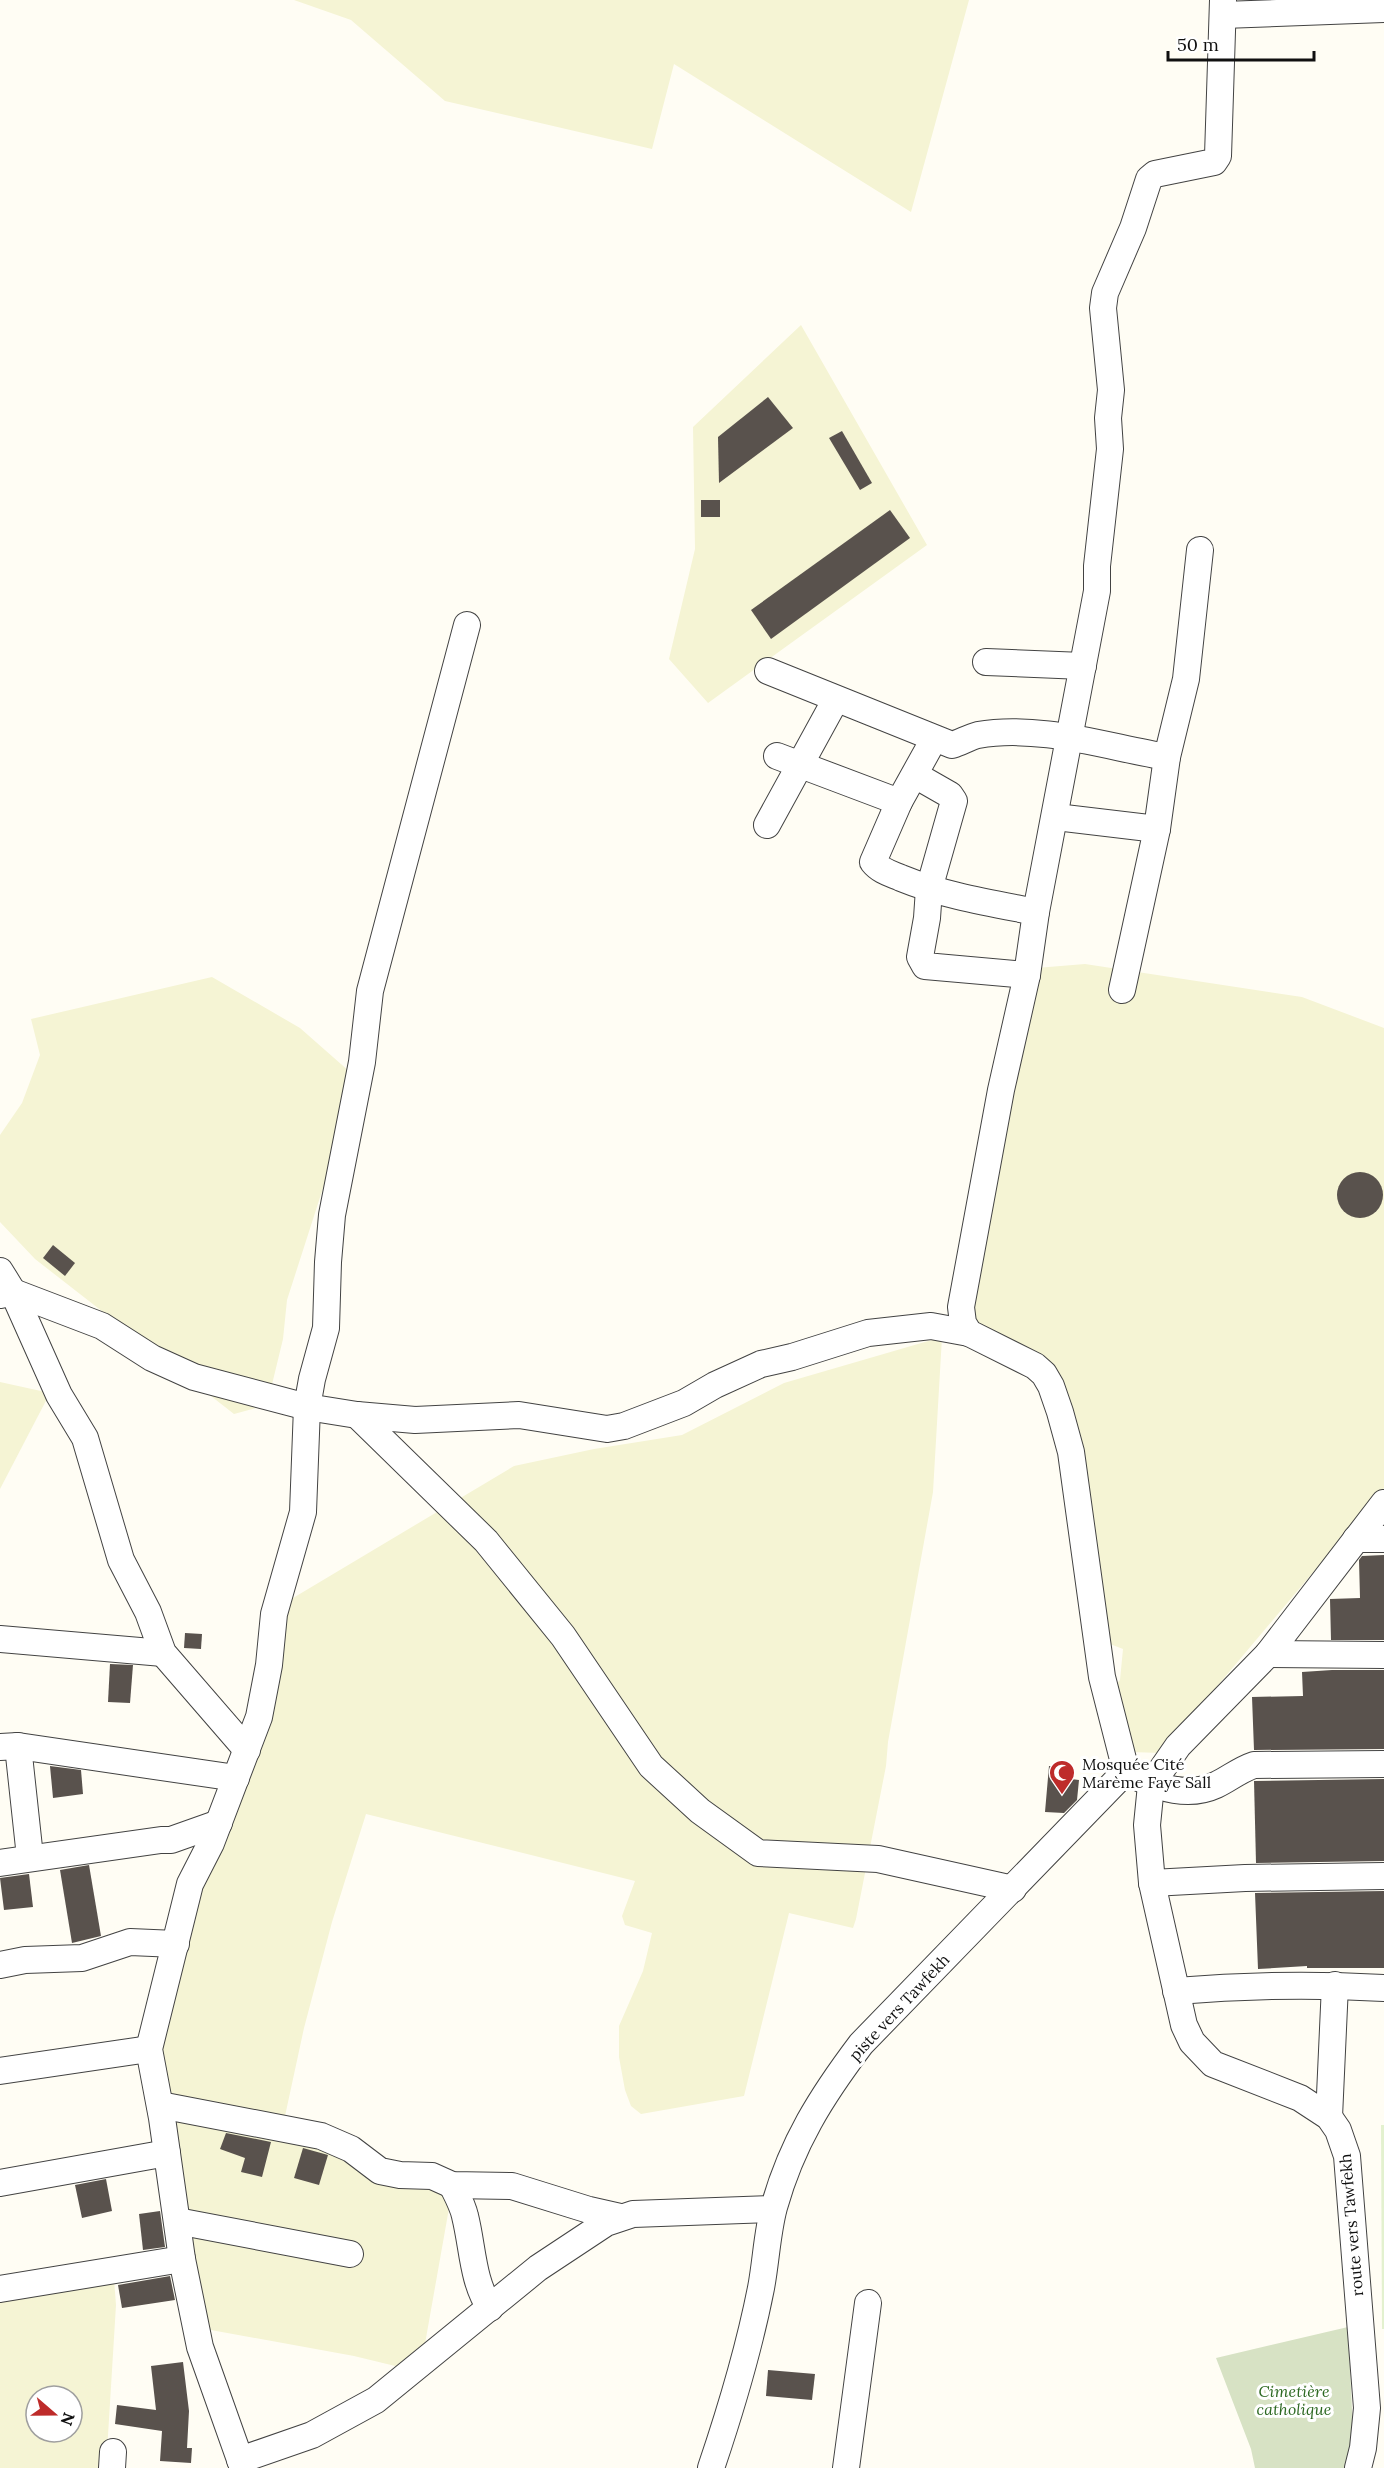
<svg xmlns="http://www.w3.org/2000/svg" width="1384" height="2468" viewBox="0 0 1384 2468" font-family="Lora,serif">
<style>
.farmland{fill:#f5f4d4;fill-rule:evenodd}
.cemetery{fill:#d7e2c4}
.pitch{fill:#e3f1cf}
.building{fill:#59524d}
.lines{fill:none;stroke-linecap:round;stroke-linejoin:round}
.minor-casing{stroke:#434343;stroke-width:28}
.minor{stroke:#fff;stroke-width:26}
.labels{text-anchor:middle;dominant-baseline:central;stroke-width:6;stroke-linejoin:round;paint-order:stroke}
.poi-label{font-size:16px;fill:#101010;stroke:#fff;text-anchor:start}
.street-label{font-size:16px;fill:#101010;stroke:#fff}
.park-label{font-size:16px;font-style:italic;fill:#2c6821;stroke:#fff}
</style>
<rect width="100%" height="100%" fill="#fffdf4"/>
<g class="farmland">
<path d="M294,0H969L911,212L674,64L652,149L445,101L351,20Z"/>
<path d="M801,325L927,545L708,703L669,659L695,549L693,427Z"/>
<path d="M1085,964L1302,997L1384,1028V1488L1161,1753L1131,1752L1110,1691L1120,1680L1123,1649L1110,1644L1046,1372L981,1332L971,1312L1024,969Z"/>
<path d="M212,977L300,1028L350,1072L341,1132L287,1300L283,1339L267,1405L234,1414L35,1259L0,1222V1135L22,1103L40,1055L31,1019Z"/>
<path d="M942,1337L933,1492L888,1742L886,1766L856,1919L853,1928L789,1913L744,2096L641,2114L631,2106L625,2090L619,2057V2026L643,1971L652,1933L625,1925L622,1916L635,1881L366,1814L332,1922L304,2028L282,2130L359,2149L454,2180L420,2372L354,2356L200,2328L157,2047L189,1921L283,1604L514,1466L594,1449L682,1435L784,1383Z"/>
<path d="M0,1382L50,1393L0,1489Z"/>
<path d="M114,2279L116,2305L106,2468H0V2297ZM36,2396H72V2432H36Z"/>
</g>
<path class="cemetery" d="M1348,2327L1353,2430L1347,2468H1255L1251,2449L1216,2358Z"/>
<path class="pitch" d="M1381,2125H1384V2329H1382Z"/>
<g class="building">
<path d="M768,397L793,428L719,483L718,437Z"/>
<path d="M842,431L872,483L860,490L829,438Z"/>
<rect x="701" y="500" width="19" height="17"/>
<path d="M890,510L910,538L771,639L751,610Z"/>
<circle cx="1360" cy="1195" r="23"/>
<path d="M53,1245L75,1263L65,1276L43,1258Z"/>
<path d="M1384,1555V1640H1331L1330,1599L1360,1598L1359,1560L1362,1556Z"/>
<path d="M185,1633L202,1634L201,1649L184,1648Z"/>
<path d="M110,1664L133,1665L130,1703L108,1702Z"/>
<path d="M1332,1670H1384V1749L1254,1750L1252,1697L1303,1696L1302,1672Z"/>
<path d="M50,1766L81,1770L83,1794L53,1798Z"/>
<path d="M1049,1766L1072,1767L1071,1779L1079,1780L1077,1800L1064,1813L1045,1812Z"/>
<path d="M1384,1779V1861L1256,1863L1254,1781Z"/>
<path d="M89,1865L101,1936L72,1943L60,1870Z"/>
<path d="M29,1874L33,1907L4,1910L0,1878Z"/>
<path d="M1384,1891V1968H1307V1966L1258,1969L1255,1893Z"/>
<path d="M226,2133L271,2142L262,2177L241,2172L245,2158L220,2149Z"/>
<path d="M303,2148L328,2155L319,2185L294,2178Z"/>
<path d="M106,2179L112,2211L82,2218L75,2185Z"/>
<path d="M160,2211L165,2247L143,2250L139,2214Z"/>
<path d="M170,2276L175,2300L122,2308L118,2285Z"/>
<path d="M183,2362L189,2411L187,2448H192L191,2463L160,2461L162,2431L115,2424L117,2405L156,2410L151,2366Z"/>
<path d="M768,2370L815,2374L812,2400L766,2396Z"/>
</g>
<g class="lines">
<defs>
<g id="minor">
<path d="M1223,0L1218,156L1214,162L1155,174L1149,179L1133,228L1105,293L1103,308L1111,390L1108,418L1110,449L1097,566V591L1036,912L1027,975L1001,1090L961,1307L963,1323L969,1333L1035,1366L1044,1374L1051,1386L1060,1412L1071,1452L1102,1677L1126,1771C1152,1786 1186,1799 1216,1785C1229,1779 1239,1770 1254,1765L1384,1764"/>
<path d="M1223,15L1384,9"/>
<path d="M986,662L1083,666"/>
<path d="M768,671L952,745C961,742 970,737 978,735C1039,724 1107,747 1167,757"/>
<path d="M934,739L899,802L873,862C880,871 892,874 901,878C945,896 990,903 1036,912"/>
<path d="M777,756L899,802"/>
<path d="M915,775L950,795L954,801L929,889L927,918L920,957L925,966L1027,975"/>
<path d="M1056,817L1157,829"/>
<path d="M767,825L836,699"/>
<path d="M1122,990L1157,829L1167,757L1186,679L1200,550"/>
<path d="M0,1271L13,1292L59,1395L85,1438L121,1560L148,1612L163,1653L247,1750"/>
<path d="M0,1295L13,1292L102,1326L152,1358L194,1377L307,1407L357,1415L415,1420L519,1415L607,1429L624,1426L684,1403L715,1385L761,1364L792,1357L868,1333L931,1326L969,1333"/>
<path d="M357,1415L486,1541L563,1636L651,1766L700,1811L758,1853L878,1859L1013,1889"/>
<path d="M1356,1539H1384"/>
<path d="M0,1639L163,1653"/>
<path d="M1268,1654L1384,1655"/>
<path d="M18,1746L30,1857"/>
<path d="M0,1747L18,1746L236,1778"/>
<path d="M0,1863L161,1840H171L219,1823"/>
<path d="M1152,1883L1245,1878L1384,1876"/>
<path d="M0,1965L25,1960L82,1958L130,1942L176,1944"/>
<path d="M1176,1991C1246,1985 1314,1984 1384,1988"/>
<path d="M0,2071L149,2049"/>
<path d="M160,2105L321,2136L351,2149L380,2171L400,2175L432,2176L452,2185L512,2186L589,2210L620,2217"/>
<path d="M1329,2117L1335,1985"/>
<path d="M0,2183L167,2153"/>
<path d="M452,2185C457,2195 463,2206 465,2216C473,2248 472,2280 490,2308"/>
<path d="M177,2221L350,2254"/>
<path d="M0,2289L182,2259"/>
<path d="M240,2460L312,2435L376,2400L538,2268L606,2223L633,2214L773,2209"/>
<path d="M112,2468L113,2452"/>
<path d="M243,2468L200,2347L182,2259L162,2118L149,2049L190,1884L211,1843L259,1717L269,1665L274,1614L303,1512L307,1407L312,1379L326,1328L328,1262L332,1215L362,1062L370,991L467,625"/>
<path d="M711,2468C731,2409 749,2349 761,2288C766,2262 767,2233 774,2207C792,2143 821,2097 861,2044L1126,1771"/>
<path d="M846,2468L868,2303"/>
<path d="M1358,2468L1363,2448L1367,2408L1347,2156L1338,2130L1329,2117L1300,2098L1213,2064L1192,2042L1184,2025L1152,1883L1147,1825L1151,1785L1178,1746L1268,1654L1384,1503"/>
</g>
</defs>
<use href="#minor" class="minor-casing"/>
<use href="#minor" class="minor"/>
</g>
<defs>
<symbol id="mosque-pin" viewBox="-11 -11 22 30"><path d="M0 17L-7.5 6A9.5 9.5 0 1 1 7.5 6Z" fill="#be2b2a" stroke="#fff"/><path d="M3.5-4.9A6 6 0 1 0 3.5 4.9A5 5 0 1 1 3.5-4.9Z" fill="#fff"/></symbol>
</defs>
<g fill-rule="evenodd">
<use href="#mosque-pin" x="1047" y="1758" width="30" height="40"/>
</g>
<g class="labels">
<g class="poi-label">
<text x="1082" y="1764">Mosquée Cité<tspan x="1082" dy="18">Marème Faye Sall</tspan></text>
</g>
<g class="street-label">
<text transform="translate(899 2007) rotate(-47)">piste vers Tawfekh</text>
<text transform="translate(1351 2225) rotate(-95)">route vers Tawfekh</text>
</g>
<g class="park-label">
<text x="1294" y="2391">Cimetière<tspan x="1294" dy="18">catholique</tspan></text>
</g>
</g>
<g transform="translate(54 2414) rotate(110)"><circle r="28" fill="#ffffff" stroke="#9f9f9f" stroke-width="1.5"/>
<path d="M0-4.5L10 22L0 15L-10 22Z" fill="#be2b2a"/>
<text y="-9" font-size="16" font-weight="bold" text-anchor="middle" fill="#101010">N</text>
</g>
<path d="M1168 51v9h146v-9" fill="none" stroke="#101010" stroke-width="3"/>
<text x="1177" y="51" font-size="18" fill="#101010" stroke="#ffffff" stroke-width="4.5" paint-order="stroke">50 m</text>
</svg>
